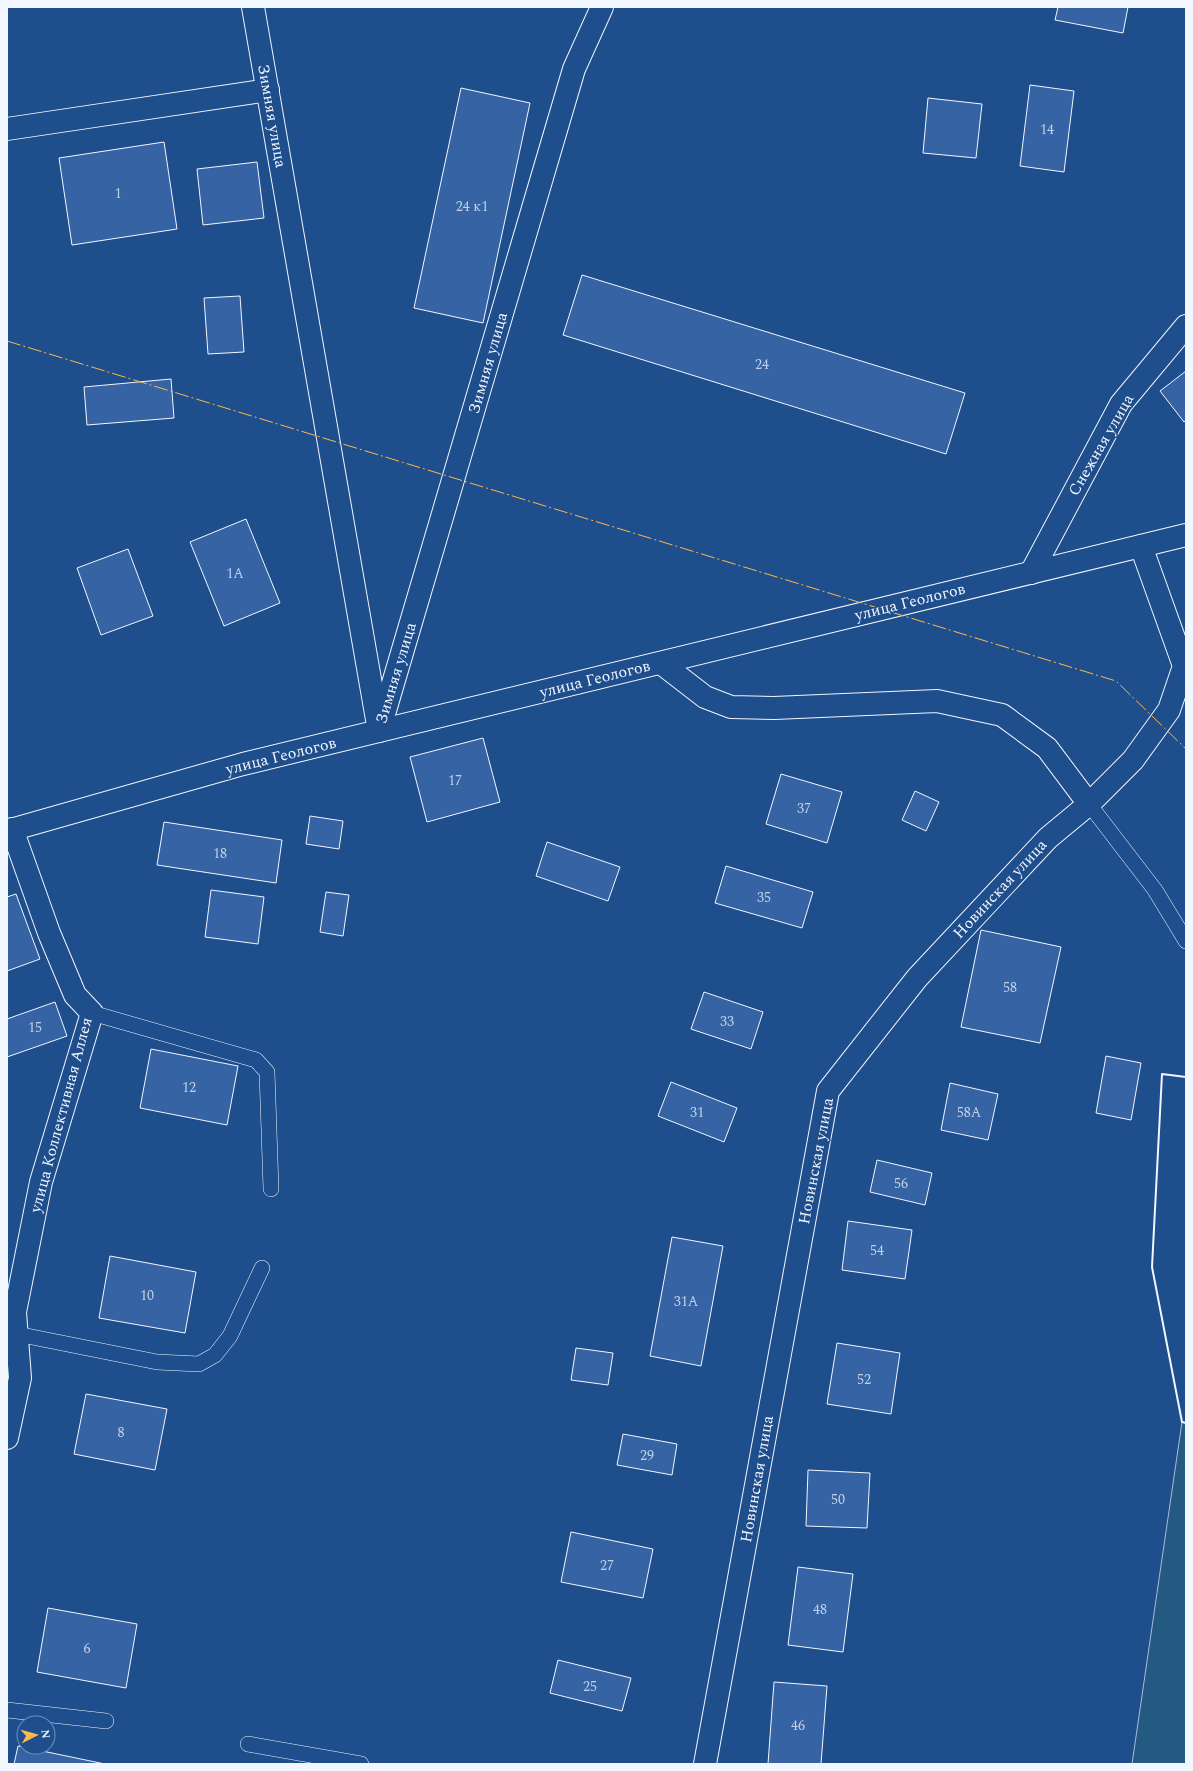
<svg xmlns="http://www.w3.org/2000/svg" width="1193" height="1771" viewBox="0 0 1193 1771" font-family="Spectral,serif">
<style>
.green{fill:#245a82;stroke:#a8bbd7}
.building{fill:#3563a3;stroke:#f2f6ff}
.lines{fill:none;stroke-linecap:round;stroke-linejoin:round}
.lane-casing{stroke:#f2f6ff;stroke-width:16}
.street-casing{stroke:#f2f6ff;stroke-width:24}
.lane{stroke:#1f4e8c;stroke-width:15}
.street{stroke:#1f4e8c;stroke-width:22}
.wall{stroke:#f2f6ff;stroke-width:2}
.power{stroke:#ffb74d;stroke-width:1;stroke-dasharray:14 3 2 3;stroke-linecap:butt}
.labels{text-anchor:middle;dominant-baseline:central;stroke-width:3;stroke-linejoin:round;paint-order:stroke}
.number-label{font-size:14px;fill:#c3d1e8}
.street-label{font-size:16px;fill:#f2f6ff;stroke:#1f4e8c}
</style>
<rect width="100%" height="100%" fill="#1f4e8c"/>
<path class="green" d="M1182,1422L1186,1423V1764H1132Z"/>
<g class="building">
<path d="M1058,7H1128L1123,33L1055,20Z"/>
<path d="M1030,85L1074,91L1064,172L1020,166Z"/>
<path d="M461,88L530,103L483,323L414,308Z"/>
<path d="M928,98L982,104L976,158L923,153Z"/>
<path d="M164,142L177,229L72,245L59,158Z"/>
<path d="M257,162L264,218L203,225L197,169Z"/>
<path d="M582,275L965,393L946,454L563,335Z"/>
<path d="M240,296L244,352L208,354L204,298Z"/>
<path d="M1186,371V420L1184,422L1160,391Z"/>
<path d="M171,379L174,418L87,425L84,387Z"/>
<path d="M246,519L280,603L224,626L190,542Z"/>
<path d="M128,549L153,616L101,635L77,568Z"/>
<path d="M483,738L500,802L427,822L410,757Z"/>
<path d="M781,774L842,792L827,843L766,824Z"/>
<path d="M915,791L939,802L926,831L902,820Z"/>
<path d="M310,816L343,821L339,849L306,844Z"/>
<path d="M164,822L282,840L276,883L157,865Z"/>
<path d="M547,842L620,867L608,901L536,876Z"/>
<path d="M726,866L813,892L802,928L715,903Z"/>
<path d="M211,890L264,897L258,944L205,937Z"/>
<path d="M326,892L349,895L343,936L320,932Z"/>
<path d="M16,894L40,959L7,971V897Z"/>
<path d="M981,930L1061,947L1040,1043L961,1027Z"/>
<path d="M704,992L763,1012L751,1049L691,1029Z"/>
<path d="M55,1002L67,1036L7,1057V1019Z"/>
<path d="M151,1049L238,1066L227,1125L140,1108Z"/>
<path d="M1106,1056L1141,1063L1131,1120L1096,1113Z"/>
<path d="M671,1082L737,1108L724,1142L658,1116Z"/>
<path d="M950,1083L998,1094L988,1140L941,1130Z"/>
<path d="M877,1160L932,1173L925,1205L870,1192Z"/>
<path d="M848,1221L912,1230L905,1279L842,1270Z"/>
<path d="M672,1237L723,1246L701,1366L650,1356Z"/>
<path d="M110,1256L196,1272L185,1333L99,1318Z"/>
<path d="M837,1343L900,1353L891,1414L827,1404Z"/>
<path d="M576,1348L613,1353L608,1385L571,1380Z"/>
<path d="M86,1394L167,1409L155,1470L74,1454Z"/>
<path d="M623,1434L677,1444L672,1475L617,1465Z"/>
<path d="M808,1470L870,1473L867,1528L806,1526Z"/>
<path d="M571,1532L653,1549L643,1598L561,1582Z"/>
<path d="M798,1567L853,1574L843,1652L788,1645Z"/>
<path d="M48,1608L137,1624L126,1688L37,1672Z"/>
<path d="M558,1660L631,1678L622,1711L550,1693Z"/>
<path d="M774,1682L827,1686L821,1764H768Z"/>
<path d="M18,1746L105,1764H14Z"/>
</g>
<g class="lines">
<defs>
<g id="lane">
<path d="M1089,804L1155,890L1186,941"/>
<path d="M92,1013L256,1060L267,1072L271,1189"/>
<path d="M17,1334L157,1362L199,1364L215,1355L230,1336L262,1268"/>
<path d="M7,1710L106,1721"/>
<path d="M248,1744L361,1764"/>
</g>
<g id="street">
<path d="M253,7L379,731L574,69L602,7"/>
<path d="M7,129L268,90"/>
<path d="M1031,573L1121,404L1186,326"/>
<path d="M661,663L705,697L731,707L774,708L937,701L1002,715L1047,748L1089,804"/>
<path d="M7,831L243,764L1186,535"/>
<path d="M7,1438L20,1378L15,1312L41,1182L92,1013L75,995L49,933L12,829"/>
<path d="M705,1764L828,1091L917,978L1048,838L1089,804L1133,760L1169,710L1184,666L1141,546"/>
</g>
</defs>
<use href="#lane" class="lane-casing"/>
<use href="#street" class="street-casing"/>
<use href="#lane" class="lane"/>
<use href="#street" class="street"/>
<path class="wall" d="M1186,1077L1162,1074L1152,1267L1182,1422L1186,1423"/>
<path class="power" d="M7,341L1116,681L1186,749"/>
</g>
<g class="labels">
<g class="number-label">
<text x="1047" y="129">14</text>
<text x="118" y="193">1</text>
<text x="472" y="206">24 к1</text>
<text x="762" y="364">24</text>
<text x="235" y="573">1А</text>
<text x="455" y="780">17</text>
<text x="804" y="808">37</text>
<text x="220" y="853">18</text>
<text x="764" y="897">35</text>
<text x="1010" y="987">58</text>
<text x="727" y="1021">33</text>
<text x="35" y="1027">15</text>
<text x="189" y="1087">12</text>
<text x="697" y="1112">31</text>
<text x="969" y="1112">58А</text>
<text x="901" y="1183">56</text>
<text x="877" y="1250">54</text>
<text x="147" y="1295">10</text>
<text x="686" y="1301">31А</text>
<text x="864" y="1379">52</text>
<text x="121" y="1432">8</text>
<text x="647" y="1455">29</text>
<text x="838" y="1499">50</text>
<text x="607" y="1565">27</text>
<text x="820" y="1609">48</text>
<text x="87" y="1648">6</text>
<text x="590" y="1686">25</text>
<text x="798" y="1725">46</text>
</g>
<g class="street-label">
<text transform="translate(272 116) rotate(80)">Зимняя улица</text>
<text transform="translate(488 363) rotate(-74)">Зимняя улица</text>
<text transform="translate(1101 445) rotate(-60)">Снежная улица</text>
<text transform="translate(910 602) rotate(-14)">улица Геологов</text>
<text transform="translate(396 673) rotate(-73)">Зимняя улица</text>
<text transform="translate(595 679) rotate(-14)">улица Геологов</text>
<text transform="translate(281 756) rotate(-14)">улица Геологов</text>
<text transform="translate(1000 889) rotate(-47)">Новинская улица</text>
<text transform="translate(61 1115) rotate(-75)">улица Коллективная Аллея</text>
<text transform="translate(816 1161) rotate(-79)">Новинская улица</text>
<text transform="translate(757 1479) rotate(-80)">Новинская улица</text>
</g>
</g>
<rect width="1193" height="1771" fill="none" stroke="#f2f6ff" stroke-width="16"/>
<g transform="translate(36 1735) rotate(84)"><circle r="19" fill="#1f4e8c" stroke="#7391ba"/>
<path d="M0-3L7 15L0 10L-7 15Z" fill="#ffb74d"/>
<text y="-6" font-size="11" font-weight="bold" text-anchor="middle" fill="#f2f6ff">N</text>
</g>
</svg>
